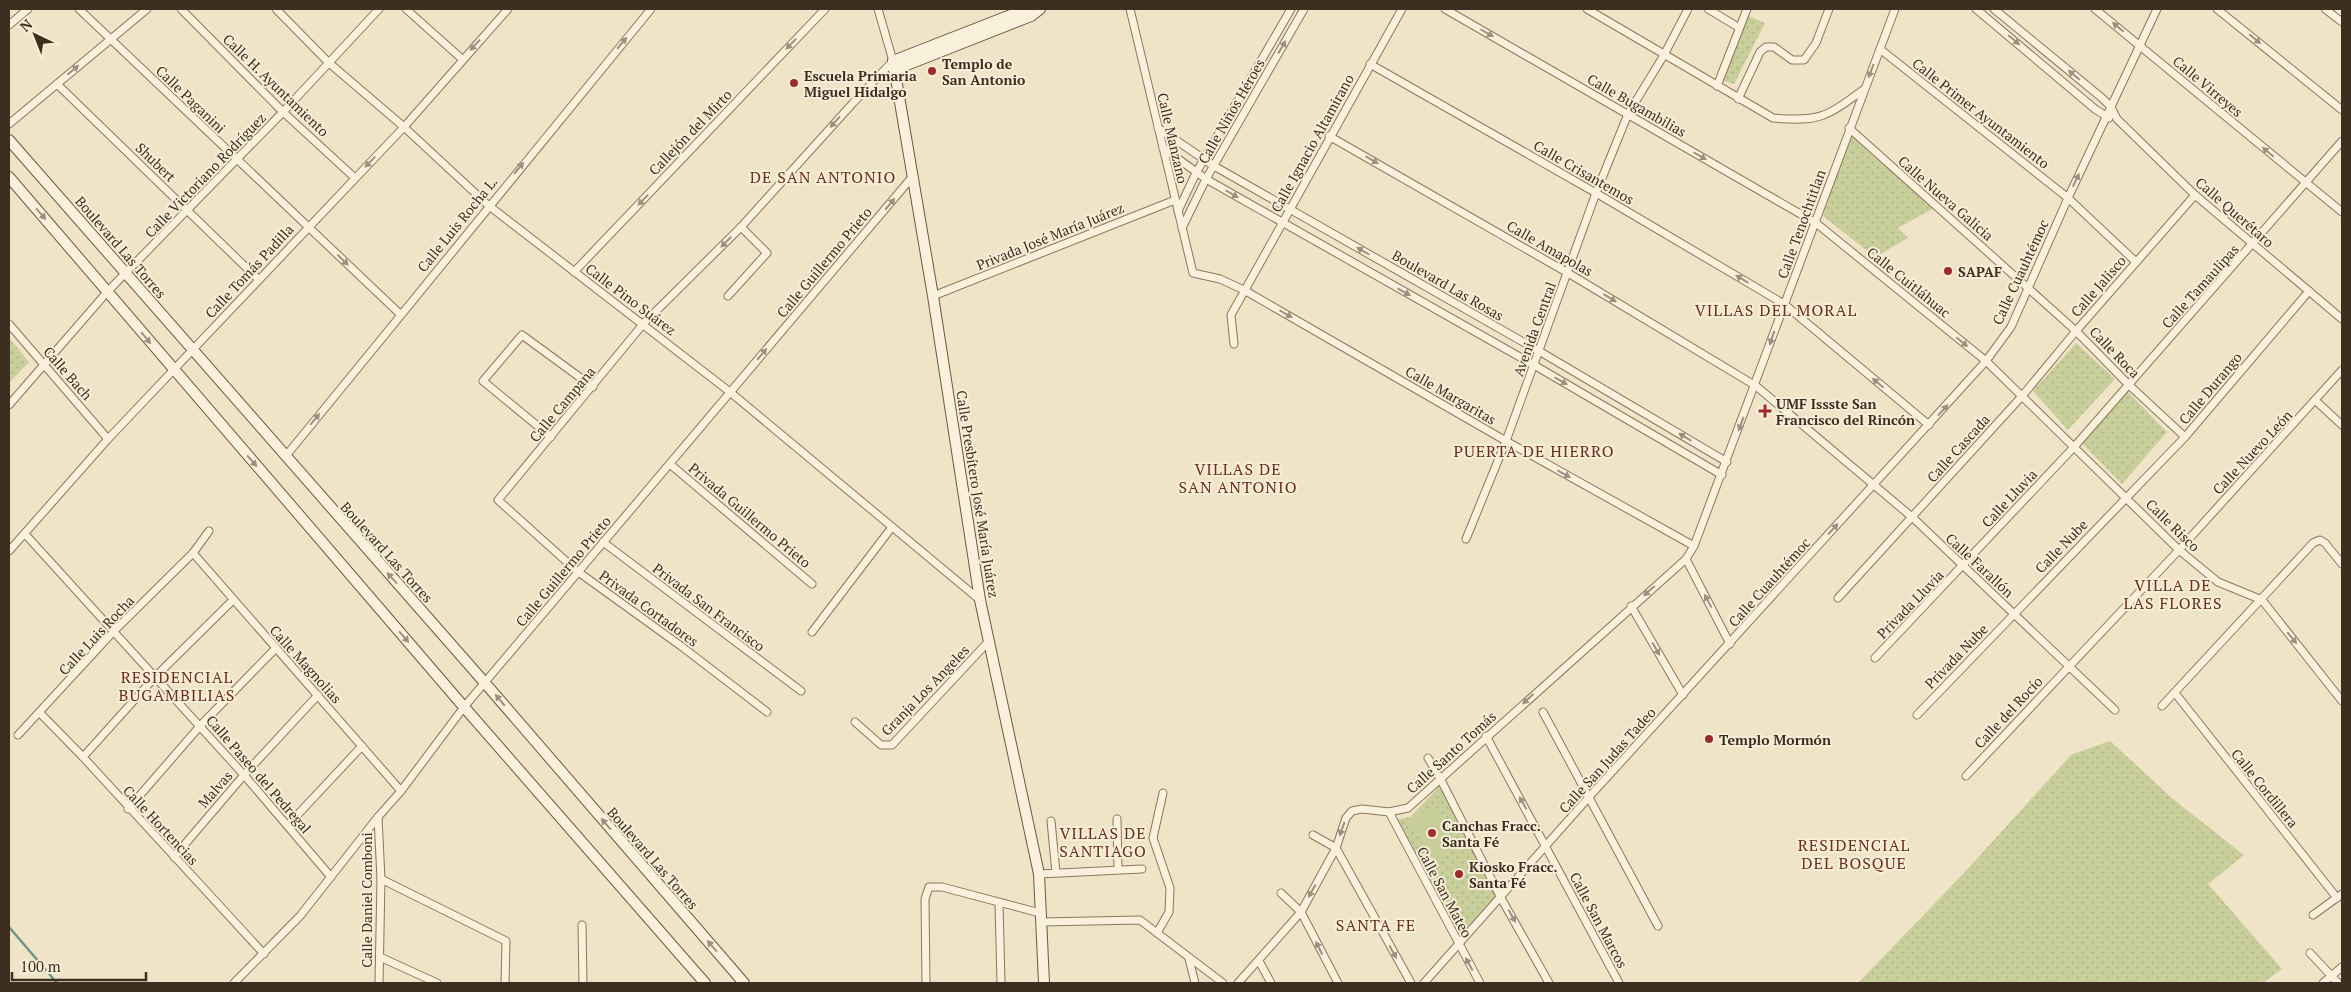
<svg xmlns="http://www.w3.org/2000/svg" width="2351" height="992" viewBox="0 0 2351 992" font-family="'PT Serif',serif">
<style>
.grass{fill:url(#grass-dots)}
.garden{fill:#c9cf9b}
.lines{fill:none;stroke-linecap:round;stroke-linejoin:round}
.stream{stroke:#6f938a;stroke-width:2.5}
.street-casing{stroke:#8d765c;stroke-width:9}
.secondary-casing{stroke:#6f573f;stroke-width:12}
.street{stroke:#faf1dc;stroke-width:7}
.secondary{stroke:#faf1dc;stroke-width:10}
.oneway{fill:#9c907e}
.poi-dot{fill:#9e2a2b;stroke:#f7eed8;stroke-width:2}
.labels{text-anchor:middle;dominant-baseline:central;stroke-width:4;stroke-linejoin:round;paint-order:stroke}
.poi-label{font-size:14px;font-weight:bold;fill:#3d2e20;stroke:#f7eed8;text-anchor:start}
.street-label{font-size:14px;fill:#3d2e20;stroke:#f7eed8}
.quarter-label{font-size:16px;letter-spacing:1px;fill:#6b2e1e;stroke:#f7eed8}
</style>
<defs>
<pattern id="grass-dots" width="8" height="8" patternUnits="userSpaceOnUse" patternTransform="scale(1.25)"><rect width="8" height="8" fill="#c9cf9b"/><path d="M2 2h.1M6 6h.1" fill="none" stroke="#aeb285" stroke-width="1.8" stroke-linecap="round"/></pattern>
</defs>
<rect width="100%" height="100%" fill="#f0e4c8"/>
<g class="grass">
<path d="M1746,15L1765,23L1734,84L1721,80Z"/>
<path d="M1850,133L1934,208L1898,228L1908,238L1875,257L1823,216Z"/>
<path d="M9,338L29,362L9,383Z"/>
<path d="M2076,343L2115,379L2068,430L2033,391Z"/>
<path d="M2126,390L2167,432L2122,484L2081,442Z"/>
<path d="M2110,741L2173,799L2244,855L2208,884L2282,969L2263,983H1858L1963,874L2071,755Z"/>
<path d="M1440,786L1497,896L1459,936L1395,820L1410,817Z"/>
</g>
<path class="garden" d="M1433,807L1455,847L1432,860L1409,820Z"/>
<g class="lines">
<path class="stream" d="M9,927L57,983"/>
<defs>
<g id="street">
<path d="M79,9L400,314"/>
<path d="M181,9L283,112L355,178"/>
<path d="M276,9L328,62L404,127L488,205L730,392L980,600"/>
<path d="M406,9L462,59"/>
<path d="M1130,9L1193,273L1220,279L1244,290L1506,441L1694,546"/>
<path d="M1445,9L1816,223L1986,361L2179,550L2218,582L2262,600L2342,701"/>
<path d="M1587,9L1773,118C1820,122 1826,117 1863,90"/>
<path d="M1708,9L1738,27"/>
<path d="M1976,9L2095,109L2109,118"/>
<path d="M1994,9L2102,98L2111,107L2117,119L2195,195L2342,319"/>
<path d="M2095,9L2342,212"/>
<path d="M2217,9L2342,110"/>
<path d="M2325,9L2342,22"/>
<path d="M2338,9L2342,12"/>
<path d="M9,25L28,9"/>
<path d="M1880,49L2068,198L2136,262"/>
<path d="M1370,64L1596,193L1784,304L1929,425"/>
<path d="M57,84L258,279"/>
<path d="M1717,86L1747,9"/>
<path d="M1738,99L1760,52L1766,47H1774L1792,60H1804L1816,43L1829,9"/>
<path d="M9,124L147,9"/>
<path d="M1158,128L1214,166L1539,351L1727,462"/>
<path d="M1849,128L2076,331L2128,384L2185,437"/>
<path d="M1329,136L1568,273L1756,386L1912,517L2115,710"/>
<path d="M1163,148L1206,179L1534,365L1722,475"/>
<path d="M1178,211L1196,173L1291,9"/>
<path d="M1182,228L1206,179L1304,9"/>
<path d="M574,272L825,9"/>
<path d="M728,296L767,253L741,227"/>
<path d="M933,296L1175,200"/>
<path d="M9,324L108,439"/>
<path d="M1234,344L1231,315L1402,9"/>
<path d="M2316,401L2342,425"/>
<path d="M9,405L108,291L283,112L379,9"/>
<path d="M551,437L483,381L522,335L593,387"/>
<path d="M285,457L651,9"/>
<path d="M671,465L812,584"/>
<path d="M25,534L244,775L331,877"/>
<path d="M1466,539L1506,441L1596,193L1628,114L1664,55L1688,9"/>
<path d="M603,542L801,691"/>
<path d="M9,551L108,439L404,127L508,9"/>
<path d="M193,553L401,791"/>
<path d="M1686,559L1730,644"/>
<path d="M1838,598L2023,395L2076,331L2195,195"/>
<path d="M1631,606L1683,695"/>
<path d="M812,632L892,527"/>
<path d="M1875,658L2074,447L2342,141"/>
<path d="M2175,693L2337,898"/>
<path d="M2162,706L2313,543L2320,540L2325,543L2342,564"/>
<path d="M767,712L681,646L577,571L498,500L644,323L741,227L853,103L893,61L878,9"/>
<path d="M1543,712L1658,926"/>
<path d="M40,713L83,757L264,954"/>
<path d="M1917,715L2185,437L2309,291"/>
<path d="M855,722L881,745H892L988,642"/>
<path d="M18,735L114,631L193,553L209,531"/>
<path d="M1486,736L1619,983"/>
<path d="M83,757L156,676L233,600"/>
<path d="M1428,758L1441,780L1501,898L1549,983"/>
<path d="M1966,776L2179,550L2342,370"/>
<path d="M128,809L200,726L276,648"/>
<path d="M1389,812L1480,983"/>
<path d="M378,817L381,879L379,983"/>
<path d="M1117,819L1118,869"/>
<path d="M1051,821L1056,873"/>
<path d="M288,825L362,746"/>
<path d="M1313,835L1336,848"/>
<path d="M1336,848L1411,983"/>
<path d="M174,857L244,775L318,695"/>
<path d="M1039,874L1142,869"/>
<path d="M381,879L506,941L505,983"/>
<path d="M1281,893L1301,912L1338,983"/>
<path d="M999,903L1001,983"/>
<path d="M2313,915L2342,894"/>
<path d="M1041,922L1140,920L1223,983"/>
<path d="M582,925L583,983"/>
<path d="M1157,933L1169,912L1170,888L1153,838L1163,793"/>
<path d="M2310,953L2338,983"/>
<path d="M380,957L437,983"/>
<path d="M1189,959L1195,983"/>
<path d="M1259,961L1271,983"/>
<path d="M234,983L300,916L378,817L401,791L464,707L913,176"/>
<path d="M926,983L925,899L929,887H942L1040,913"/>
<path d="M1238,983L1301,912L1336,848L1346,818L1352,811L1362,809L1389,812L1408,808L1686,559L1694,546L1895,9"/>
<path d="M1424,983L1589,797L1986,361L2011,327L2068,198L2157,9"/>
<path d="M2323,983L2342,967"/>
</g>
<g id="secondary">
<path d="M1026,9L893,61L933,296L980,600L1039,874L1044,983"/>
<path d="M894,70L1031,16L1040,9"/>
<path d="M9,140L485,683L744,983"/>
<path d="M9,177L464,707L705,983"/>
</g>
</defs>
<use href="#street" class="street-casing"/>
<use href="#secondary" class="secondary-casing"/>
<use href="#street" class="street"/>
<use href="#secondary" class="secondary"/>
</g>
<defs><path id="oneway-solid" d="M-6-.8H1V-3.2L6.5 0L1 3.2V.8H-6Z" transform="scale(1.25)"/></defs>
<g class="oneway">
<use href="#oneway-solid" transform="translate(2118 27) rotate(-140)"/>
<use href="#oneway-solid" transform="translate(1487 33) rotate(30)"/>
<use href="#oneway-solid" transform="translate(2255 39) rotate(39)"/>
<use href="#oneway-solid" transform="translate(2014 40) rotate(40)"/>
<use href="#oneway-solid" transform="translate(622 43) rotate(-50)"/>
<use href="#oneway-solid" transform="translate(791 44) rotate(134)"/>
<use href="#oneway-solid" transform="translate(475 45) rotate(133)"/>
<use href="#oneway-solid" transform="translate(1282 47) rotate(-60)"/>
<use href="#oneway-solid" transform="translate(73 70) rotate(-40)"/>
<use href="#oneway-solid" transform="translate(1871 71) rotate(111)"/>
<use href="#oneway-solid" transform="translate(2074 75) rotate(-140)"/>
<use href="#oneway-solid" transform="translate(835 122) rotate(132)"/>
<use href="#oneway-solid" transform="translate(2268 152) rotate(-140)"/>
<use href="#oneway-solid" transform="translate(1700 156) rotate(30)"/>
<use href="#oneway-solid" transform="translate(1372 160) rotate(30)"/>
<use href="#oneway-solid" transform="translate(370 162) rotate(134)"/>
<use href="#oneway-solid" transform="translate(519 168) rotate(-50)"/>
<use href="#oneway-solid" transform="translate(2076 180) rotate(-65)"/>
<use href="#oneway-solid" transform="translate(1232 194) rotate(30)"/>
<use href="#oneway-solid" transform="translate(643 200) rotate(134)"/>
<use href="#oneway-solid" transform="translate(890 204) rotate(-50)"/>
<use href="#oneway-solid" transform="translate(41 214) rotate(49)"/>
<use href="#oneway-solid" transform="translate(726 242) rotate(135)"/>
<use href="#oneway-solid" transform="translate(1363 251) rotate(-150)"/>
<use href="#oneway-solid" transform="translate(343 260) rotate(44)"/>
<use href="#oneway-solid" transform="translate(1742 279) rotate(-149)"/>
<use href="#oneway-solid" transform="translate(1404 292) rotate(29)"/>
<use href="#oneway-solid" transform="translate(1610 298) rotate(31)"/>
<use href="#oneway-solid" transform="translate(1286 314) rotate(30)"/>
<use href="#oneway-solid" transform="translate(146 338) rotate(50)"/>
<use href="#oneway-solid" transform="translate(1772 338) rotate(109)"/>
<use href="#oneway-solid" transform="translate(1962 342) rotate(39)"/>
<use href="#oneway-solid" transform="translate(762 354) rotate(-50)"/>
<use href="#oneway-solid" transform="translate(1561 381) rotate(30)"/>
<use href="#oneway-solid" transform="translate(1878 383) rotate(-140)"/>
<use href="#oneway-solid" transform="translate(1943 410) rotate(-48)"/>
<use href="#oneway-solid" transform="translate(315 419) rotate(-51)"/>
<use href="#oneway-solid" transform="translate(1741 424) rotate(110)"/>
<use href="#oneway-solid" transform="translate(1685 437) rotate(-149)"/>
<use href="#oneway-solid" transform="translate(252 461) rotate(49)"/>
<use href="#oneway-solid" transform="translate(1564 474) rotate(29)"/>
<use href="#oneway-solid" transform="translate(1833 529) rotate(-48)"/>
<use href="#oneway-solid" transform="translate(392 578) rotate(-132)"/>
<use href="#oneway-solid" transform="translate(1649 591) rotate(139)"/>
<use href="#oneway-solid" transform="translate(1708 601) rotate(-118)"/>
<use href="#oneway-solid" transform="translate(404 637) rotate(49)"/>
<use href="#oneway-solid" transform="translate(2292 638) rotate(51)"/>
<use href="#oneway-solid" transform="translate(1656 649) rotate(60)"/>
<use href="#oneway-solid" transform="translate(1528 699) rotate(138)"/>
<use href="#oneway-solid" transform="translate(500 700) rotate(-130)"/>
<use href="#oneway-solid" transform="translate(1523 803) rotate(-119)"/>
<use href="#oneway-solid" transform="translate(606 824) rotate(-131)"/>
<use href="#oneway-solid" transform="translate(1342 829) rotate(110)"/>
<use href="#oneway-solid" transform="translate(1312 891) rotate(119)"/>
<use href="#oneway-solid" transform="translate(1512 916) rotate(61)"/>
<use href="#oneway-solid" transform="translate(712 946) rotate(-131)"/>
<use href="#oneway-solid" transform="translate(1319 948) rotate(-117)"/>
<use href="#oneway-solid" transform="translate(1393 952) rotate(61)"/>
<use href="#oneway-solid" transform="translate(1469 964) rotate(-119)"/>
</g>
<g class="poi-dot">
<circle cx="932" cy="71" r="5"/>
<circle cx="794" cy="83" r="5"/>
<circle cx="1948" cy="271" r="5"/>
<path d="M1762.5 403.5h5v5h5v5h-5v5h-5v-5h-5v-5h5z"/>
<circle cx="1709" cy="739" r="5"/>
<circle cx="1432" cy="833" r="5"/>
<circle cx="1459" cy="874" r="5"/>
</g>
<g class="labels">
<g class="poi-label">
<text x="942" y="63">Templo de<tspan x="942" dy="16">San Antonio</tspan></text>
<text x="804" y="75">Escuela Primaria<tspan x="804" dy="16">Miguel Hidalgo</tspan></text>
<text x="1958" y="271">SAPAF</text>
<text x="1776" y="403">UMF Issste San<tspan x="1776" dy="16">Francisco del Rincón</tspan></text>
<text x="1719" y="739">Templo Mormón</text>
<text x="1442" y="825">Canchas Fracc.<tspan x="1442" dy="16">Santa Fé</tspan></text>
<text x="1469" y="866">Kiosko Fracc.<tspan x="1469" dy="16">Santa Fé</tspan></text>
</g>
<g class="street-label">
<text transform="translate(276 85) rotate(44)">Calle H. Ayuntamiento</text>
<text transform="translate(2208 86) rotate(40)">Calle Virreyes</text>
<text transform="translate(191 99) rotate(44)">Calle Paganini</text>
<text transform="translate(1637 105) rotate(30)">Calle Bugambilias</text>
<text transform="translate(1231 111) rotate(-60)">Calle Niños Héroes</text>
<text transform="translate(1981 113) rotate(38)">Calle Primer Ayuntamiento</text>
<text transform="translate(690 132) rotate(-46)">Callejón del Mirto</text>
<text transform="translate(1173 138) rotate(77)">Calle Manzano</text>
<text transform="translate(1312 143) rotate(-61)">Calle Ignacio Altamirano</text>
<text transform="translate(156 162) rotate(44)">Shubert</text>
<text transform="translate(1584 172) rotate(30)">Calle Crisantemos</text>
<text transform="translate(205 175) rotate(-46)">Calle Victoriano Rodríguez</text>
<text transform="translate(1946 198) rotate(41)">Calle Nueva Galicia</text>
<text transform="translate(2235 212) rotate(41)">Calle Querétaro</text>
<text transform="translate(457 224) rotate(-51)">Calle Luis Rocha L.</text>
<text transform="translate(1801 224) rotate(-70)">Calle Tenochtitlan</text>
<text transform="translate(1050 236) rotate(-22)">Privada José María Juárez</text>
<text transform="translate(121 247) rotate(49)">Boulevard Las Torres</text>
<text transform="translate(1550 248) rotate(30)">Calle Amapolas</text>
<text transform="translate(824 262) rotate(-50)">Calle Guillermo Prieto</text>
<text transform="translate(249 271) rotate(-47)">Calle Tomás Padilla</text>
<text transform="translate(2020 272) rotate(-65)">Calle Cuauhtémoc</text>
<text transform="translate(1909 282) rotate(39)">Calle Cuitláhuac</text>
<text transform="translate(1448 285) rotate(30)">Boulevard Las Rosas</text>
<text transform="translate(2098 286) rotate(-49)">Calle Jalisco</text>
<text transform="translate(2200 286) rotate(-48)">Calle Tamaulipas</text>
<text transform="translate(631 299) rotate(37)">Calle Pino Suárez</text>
<text transform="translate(1534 329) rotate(-70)">Avenida Central</text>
<text transform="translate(2115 352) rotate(46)">Calle Roca</text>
<text transform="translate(68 373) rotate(49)">Calle Bach</text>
<text transform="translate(2210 388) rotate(-50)">Calle Durango</text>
<text transform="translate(1451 395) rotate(30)">Calle Margaritas</text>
<text transform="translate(562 404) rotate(-50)">Calle Campana</text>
<text transform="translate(1958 448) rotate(-48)">Calle Cascada</text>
<text transform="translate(2252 452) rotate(-47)">Calle Nuevo León</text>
<text transform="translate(978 494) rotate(81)">Calle Presbítero José María Juárez</text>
<text transform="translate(2009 498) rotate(-47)">Calle Lluvia</text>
<text transform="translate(750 515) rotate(40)">Privada Guillermo Prieto</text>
<text transform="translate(2173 525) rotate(44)">Calle Risco</text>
<text transform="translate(2061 546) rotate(-46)">Calle Nube</text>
<text transform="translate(387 552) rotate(48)">Boulevard Las Torres</text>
<text transform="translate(1980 565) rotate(43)">Calle Farallón</text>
<text transform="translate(563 571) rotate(-50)">Calle Guillermo Prieto</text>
<text transform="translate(1769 582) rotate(-48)">Calle Cuauhtémoc</text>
<text transform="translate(1910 604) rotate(-46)">Privada Lluvia</text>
<text transform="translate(709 607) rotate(37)">Privada San Francisco</text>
<text transform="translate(649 608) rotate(36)">Privada Cortadores</text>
<text transform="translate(96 635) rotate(-47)">Calle Luis Rocha</text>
<text transform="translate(1956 656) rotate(-46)">Privada Nube</text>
<text transform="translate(306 664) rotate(48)">Calle Magnolias</text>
<text transform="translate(925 690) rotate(-46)">Granja Los Angeles</text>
<text transform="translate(2008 712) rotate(-47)">Calle del Rocío</text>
<text transform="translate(1451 752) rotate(-42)">Calle Santo Tomás</text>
<text transform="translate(1607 760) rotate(-48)">Calle San Judas Tadeo</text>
<text transform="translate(259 774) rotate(49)">Calle Paseo del Pedregal</text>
<text transform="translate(2265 788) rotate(51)">Calle Cordillera</text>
<text transform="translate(215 789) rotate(-49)">Malvas</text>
<text transform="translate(161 825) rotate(47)">Calle Hortencias</text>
<text transform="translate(653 858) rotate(49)">Boulevard Las Torres</text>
<text transform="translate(1445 892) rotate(62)">Calle San Mateo</text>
<text transform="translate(366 900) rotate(-90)">Calle Daniel Comboni</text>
<text transform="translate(1599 920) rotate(62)">Calle San Marcos</text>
</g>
<g class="quarter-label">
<text x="823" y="177">DE SAN ANTONIO</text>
<text x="1776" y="310">VILLAS DEL MORAL</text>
<text x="1534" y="451">PUERTA DE HIERRO</text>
<text x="1238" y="469">VILLAS DE<tspan x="1238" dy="18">SAN ANTONIO</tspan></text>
<text x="2173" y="585">VILLA DE<tspan x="2173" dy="18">LAS FLORES</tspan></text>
<text x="177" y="677">RESIDENCIAL<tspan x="177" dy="18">BUGAMBILIAS</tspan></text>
<text x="1103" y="833">VILLAS DE<tspan x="1103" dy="18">SANTIAGO</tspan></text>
<text x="1854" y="845">RESIDENCIAL<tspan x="1854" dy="18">DEL BOSQUE</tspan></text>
<text x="1376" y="925">SANTA FE</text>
</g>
</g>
<rect width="2351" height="992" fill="none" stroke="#3d2e20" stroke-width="20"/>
<g transform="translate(35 35) rotate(317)" stroke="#f7eed8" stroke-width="4" paint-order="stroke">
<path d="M0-4L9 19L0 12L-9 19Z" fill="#3d2e20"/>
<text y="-8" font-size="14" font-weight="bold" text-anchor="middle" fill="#3d2e20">N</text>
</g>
<path d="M12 972v8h134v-8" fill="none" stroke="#3d2e20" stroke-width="2.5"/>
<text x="20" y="972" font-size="15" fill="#3d2e20" stroke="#f7eed8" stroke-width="4" paint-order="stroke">100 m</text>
</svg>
